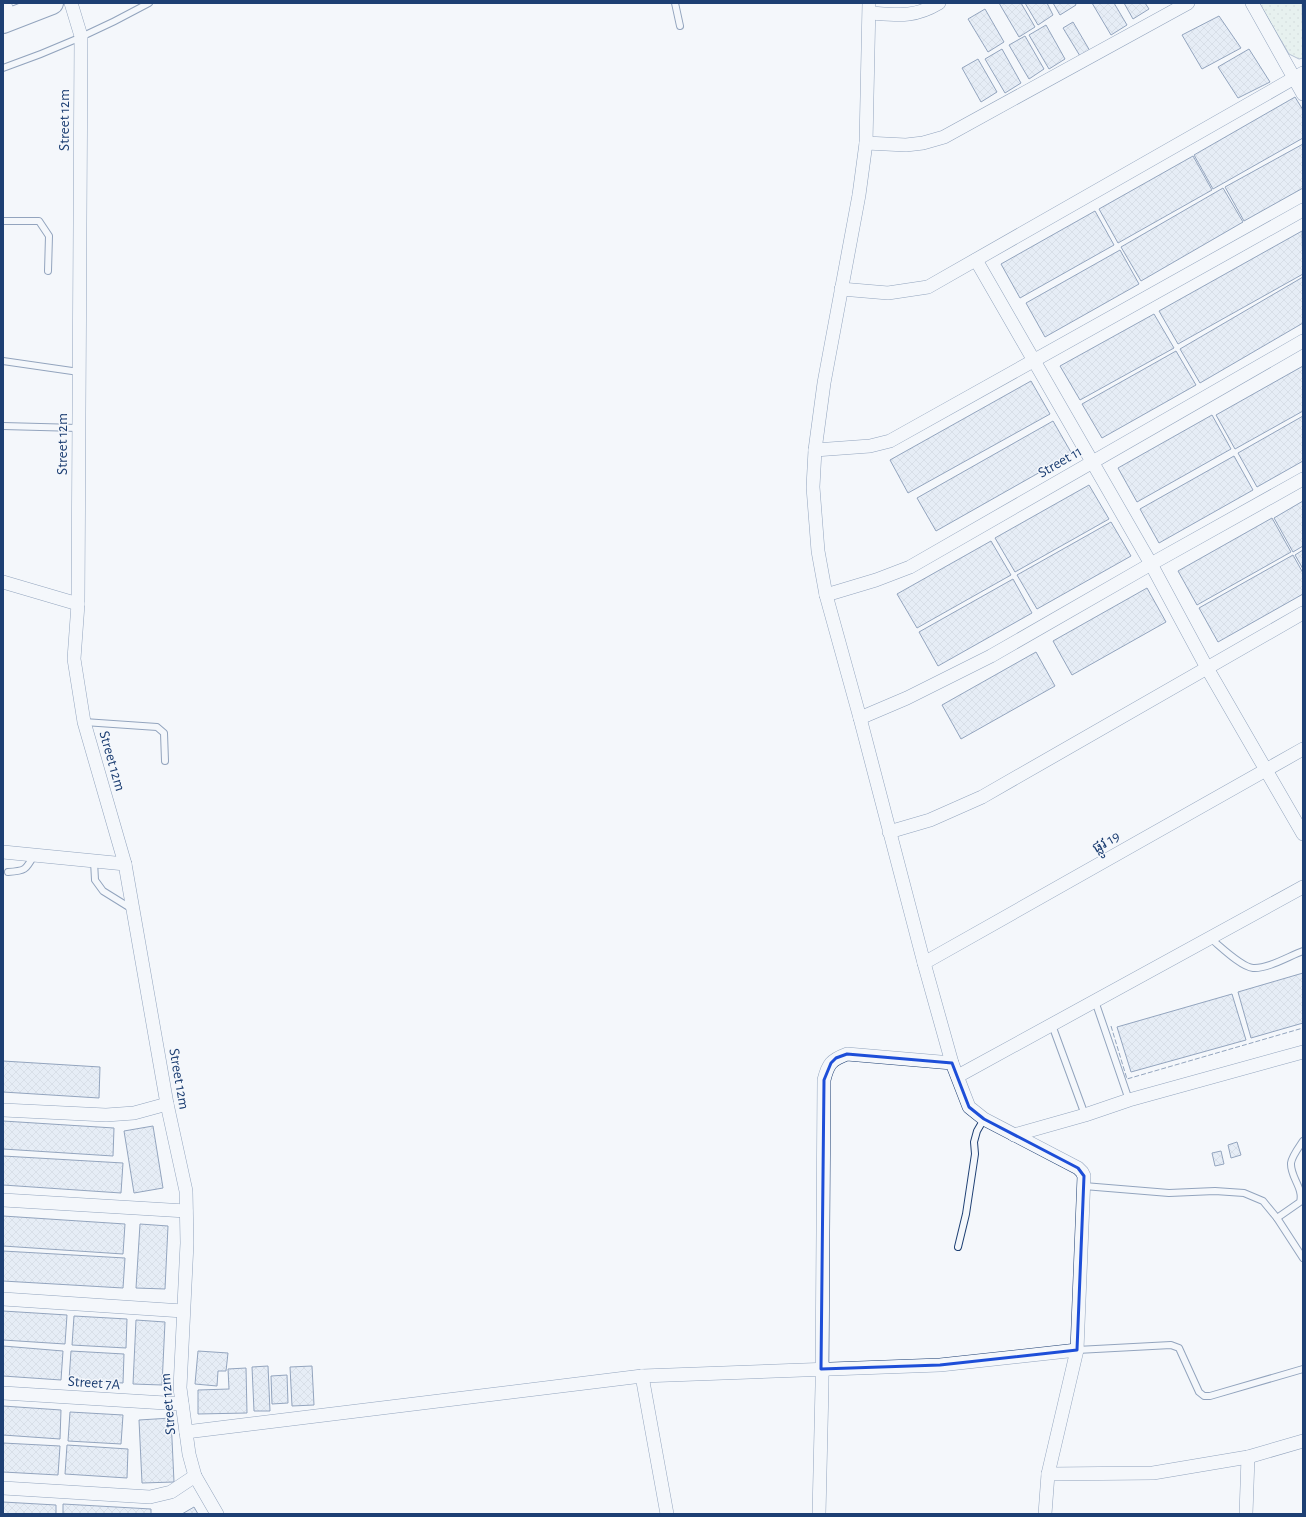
<svg xmlns="http://www.w3.org/2000/svg" width="1306" height="1517" viewBox="0 0 1306 1517" font-family="'Alegreya Sans','Noto Sans Khmer',sans-serif">
<style>
.grass{fill:url(#grass-dots);stroke:#687fa3}
.building{fill:url(#building-cross-hatch);stroke:#1d3f73}
.lines{fill:none;stroke-linecap:round;stroke-linejoin:round}
.lane-casing{stroke:#1d3f73;stroke-width:8}
.street-casing{stroke:#1d3f73;stroke-width:14}
.highway-casing{stroke:#1d3f73;stroke-width:24}
.lane{stroke:#f4f7fb;stroke-width:6}
.street{stroke:#f4f7fb;stroke-width:13}
.highway{stroke:#f4f7fb;stroke-width:22}
.fence{stroke:#1d3f73;stroke-width:1;stroke-dasharray:5 2;stroke-linecap:butt}
.marked{fill:none;stroke:#1d4ed8;stroke-width:3;stroke-linejoin:round}
.labels{text-anchor:middle;dominant-baseline:central;stroke-width:3;stroke-linejoin:round;paint-order:stroke}
.street-label{font-size:15px;fill:#1d3f73;stroke:#f4f7fb}
</style>
<defs>
<pattern id="grass-dots" width="8" height="8" patternUnits="userSpaceOnUse"><rect width="8" height="8" fill="#d7e8df"/><path d="M2 2h.1M6 6h.1" fill="none" stroke="#b8c8c3" stroke-width="1.8" stroke-linecap="round"/></pattern>
<pattern id="building-cross-hatch" width="8" height="8" patternUnits="userSpaceOnUse"><rect width="8" height="8" fill="#d5e0f0"/><path d="M0 0l8 8M0 8l8-8" fill="none" stroke="#b6c1d1"/></pattern>
</defs>
<rect width="100%" height="100%" fill="#f4f7fb"/>
<path class="grass" d="M1259,3H1302L1303,58L1299,59L1289,54Z"/>
<g class="building">
<path d="M999,3H1021L1035,27L1019,37Z"/>
<path d="M1025,3H1047L1053,15L1038,25Z"/>
<path d="M1053,3H1075L1076,5L1060,15Z"/>
<path d="M1092,3H1114L1127,25L1111,35Z"/>
<path d="M1124,3H1145L1149,9L1133,19Z"/>
<path d="M985,9L1004,42L988,52L968,19Z"/>
<path d="M1219,16L1241,48L1202,69L1182,35Z"/>
<path d="M1073,22L1090,51L1080,56L1063,28Z"/>
<path d="M1046,25L1065,59L1049,69L1029,35Z"/>
<path d="M1025,36L1044,69L1029,79L1009,45Z"/>
<path d="M1002,49L1021,83L1005,93L985,59Z"/>
<path d="M1249,49L1270,82L1238,98L1218,67Z"/>
<path d="M978,59L997,92L981,102L962,68Z"/>
<path d="M1295,97L1303,110V138L1213,189L1194,155Z"/>
<path d="M1303,144V188L1244,221L1225,187Z"/>
<path d="M1193,156L1212,190L1118,243L1099,209Z"/>
<path d="M1223,188L1243,222L1141,281L1121,247Z"/>
<path d="M1095,211L1114,245L1020,298L1001,264Z"/>
<path d="M1302,231L1303,274L1178,344L1159,311Z"/>
<path d="M1120,250L1139,284L1045,337L1026,303Z"/>
<path d="M1303,277V323L1200,383L1180,349Z"/>
<path d="M1154,314L1174,348L1080,400L1060,366Z"/>
<path d="M1176,351L1196,385L1102,438L1082,404Z"/>
<path d="M1303,366V411L1235,449L1216,415Z"/>
<path d="M1031,381L1050,414L908,493L890,460Z"/>
<path d="M1212,415L1231,449L1137,502L1118,468Z"/>
<path d="M1303,416V461L1257,487L1238,453Z"/>
<path d="M1053,421L1072,454L936,531L917,498Z"/>
<path d="M1234,456L1253,490L1159,543L1140,509Z"/>
<path d="M1089,485L1109,519L1015,572L995,538Z"/>
<path d="M1303,501V546L1293,552L1274,518Z"/>
<path d="M1272,518L1291,552L1197,605L1178,571Z"/>
<path d="M1111,522L1131,556L1037,609L1017,575Z"/>
<path d="M991,541L1011,575L917,628L897,594Z"/>
<path d="M1303,550V569L1295,555Z"/>
<path d="M1293,555L1303,573V594L1218,642L1199,608Z"/>
<path d="M1013,579L1032,613L938,666L919,632Z"/>
<path d="M1147,588L1166,622L1072,675L1053,641Z"/>
<path d="M1036,652L1055,686L961,739L942,705Z"/>
<path d="M1303,973V1023L1251,1038L1238,992Z"/>
<path d="M1232,994L1246,1040L1131,1072L1117,1027Z"/>
<path d="M3,1061L100,1067L99,1098L3,1092Z"/>
<path d="M3,1121L114,1128L113,1156L3,1149Z"/>
<path d="M153,1126L163,1188L134,1193L124,1131Z"/>
<path d="M1237,1142L1241,1155L1231,1158L1228,1145Z"/>
<path d="M1221,1151L1224,1164L1215,1166L1212,1153Z"/>
<path d="M3,1156L123,1163L121,1193L3,1185Z"/>
<path d="M3,1216L125,1224L123,1254L3,1246Z"/>
<path d="M140,1224L168,1226L165,1289L136,1288Z"/>
<path d="M3,1251L125,1258L123,1288L3,1281Z"/>
<path d="M3,1311L67,1315L65,1344L3,1340Z"/>
<path d="M74,1316L127,1319L126,1348L72,1345Z"/>
<path d="M136,1320L165,1322L162,1385L133,1384Z"/>
<path d="M3,1346L63,1351L61,1380L3,1376Z"/>
<path d="M71,1351L124,1354L123,1383L69,1380Z"/>
<path d="M198,1351L228,1353L226,1371H218L217,1386L195,1384Z"/>
<path d="M268,1366L270,1411H254L252,1367Z"/>
<path d="M312,1366L314,1405L292,1406L290,1367Z"/>
<path d="M246,1368L247,1413L198,1414V1390L229,1389L228,1369Z"/>
<path d="M287,1375L288,1403L272,1404L271,1376Z"/>
<path d="M3,1406L61,1410L60,1439L3,1435Z"/>
<path d="M70,1412L123,1415L121,1444L68,1441Z"/>
<path d="M171,1418L174,1482L142,1483L139,1420Z"/>
<path d="M3,1443L60,1446L58,1475L3,1472Z"/>
<path d="M67,1445L128,1449L127,1478L65,1474Z"/>
<path d="M3,1502L56,1505V1514H3Z"/>
<path d="M63,1504L151,1509V1514H63Z"/>
<path d="M194,1507L198,1514H182Z"/>
</g>
<g class="lines">
<defs>
<g id="lane">
<path d="M675,3L680,26"/>
<path d="M3,68C52,51 104,28 149,3"/>
<path d="M3,221H39L49,236L48,271"/>
<path d="M3,361L79,372"/>
<path d="M3,426L78,428"/>
<path d="M84,722L157,727L164,733L165,761"/>
<path d="M94,861L95,880L103,891L132,909"/>
<path d="M8,872C25,871 26,870 34,855"/>
<path d="M1210,938C1220,946 1241,967 1253,968C1268,969 1289,956 1303,951"/>
<path d="M1095,1001L1129,1100"/>
<path d="M1052,1025L1085,1115"/>
<path d="M1084,1186L1169,1193L1215,1191L1244,1193L1263,1201L1277,1218L1303,1258"/>
<path d="M1277,1218L1300,1202C1304,1188 1290,1177 1291,1163C1292,1156 1299,1147 1303,1141"/>
<path d="M958,1247L966,1214L975,1154L974,1142L977,1131L984,1119"/>
<path d="M1077,1350L1171,1345L1179,1348L1199,1392L1204,1396H1210L1303,1369"/>
</g>
<g id="street">
<path d="M4,3L11,19"/>
<path d="M71,3L81,36L78,604L74,659L84,722L125,864L167,1104L186,1191L187,1243L180,1388L189,1454L195,1476L217,1514"/>
<path d="M869,3L866,143L859,195L824,383L815,450L813,487L818,551L826,595L860,718L924,963L952,1063L969,1107L984,1119L1078,1168L1082,1172L1084,1176L1077,1350L1048,1474L1045,1514"/>
<path d="M1252,3L1303,94"/>
<path d="M870,13C898,15 914,18 939,3"/>
<path d="M866,143L906,145L923,143L944,137L1188,3"/>
<path d="M976,260L1151,564L1207,668L1303,834"/>
<path d="M841,289L888,293L928,287L1303,73"/>
<path d="M815,450L870,446L890,441L1303,210"/>
<path d="M3,582L78,604"/>
<path d="M826,595L876,580L910,567L1303,341"/>
<path d="M860,718L907,698L991,656L1151,564L1303,479"/>
<path d="M889,832L930,820L982,797L1303,613"/>
<path d="M3,852L125,864"/>
<path d="M924,963L1303,749"/>
<path d="M958,1076L1303,887"/>
<path d="M3,1110L106,1115L134,1113L167,1104"/>
<path d="M1014,1135L1085,1115L1129,1100L1303,1052"/>
<path d="M3,1200L186,1211"/>
<path d="M3,1299L183,1311"/>
<path d="M642,1376L667,1514"/>
<path d="M3,1393L182,1404"/>
<path d="M186,1432L642,1376L940,1365L1077,1350"/>
<path d="M1048,1474L1153,1473L1248,1457L1303,1441"/>
<path d="M3,1488L150,1497L171,1492L195,1476"/>
<path d="M819,1514L822,1386L824,1080C828,1064 831,1060 847,1054L952,1063"/>
<path d="M1246,1514L1248,1457"/>
</g>
<path id="highway" d="M3,22L52,3"/>
</defs>
<use href="#lane" class="lane-casing"/>
<use href="#street" class="street-casing"/>
<use href="#highway" class="highway-casing"/>
<use href="#lane" class="lane"/>
<use href="#street" class="street"/>
<use href="#highway" class="highway"/>
<path class="fence" d="M1111,1026L1127,1079L1303,1028"/>
</g>
<path d="M0 0H1306V1517H0ZM847,1054L952,1063L969,1107L984,1119L1078,1168L1084,1176L1077,1350L940,1365L821,1369L824,1080L831,1063L836,1058Z" fill="#f4f7fb" fill-opacity=".55" fill-rule="evenodd"/>
<path class="marked" d="M847,1054L952,1063L969,1107L984,1119L1078,1168L1084,1176L1077,1350L940,1365L821,1369L824,1080L831,1063L836,1058Z"/>
<g class="labels">
<g class="street-label">
<text transform="translate(64 120) rotate(-90)">Street 12m</text>
<text transform="translate(62 444) rotate(-90)">Street 12m</text>
<text transform="translate(1060 462) rotate(-30)">Street 11</text>
<text transform="translate(112 761) rotate(74)">Street 12m</text>
<text transform="translate(1106 842) rotate(-30)">ផ្លូវ 19</text>
<text transform="translate(179 1079) rotate(80)">Street 12m</text>
<text transform="translate(94 1383) rotate(4)">Street 7A</text>
<text transform="translate(168 1404) rotate(-95)">Street 12m</text>
</g>
</g>
<rect width="1306" height="1517" fill="none" stroke="#1d3f73" stroke-width="8"/>
</svg>
